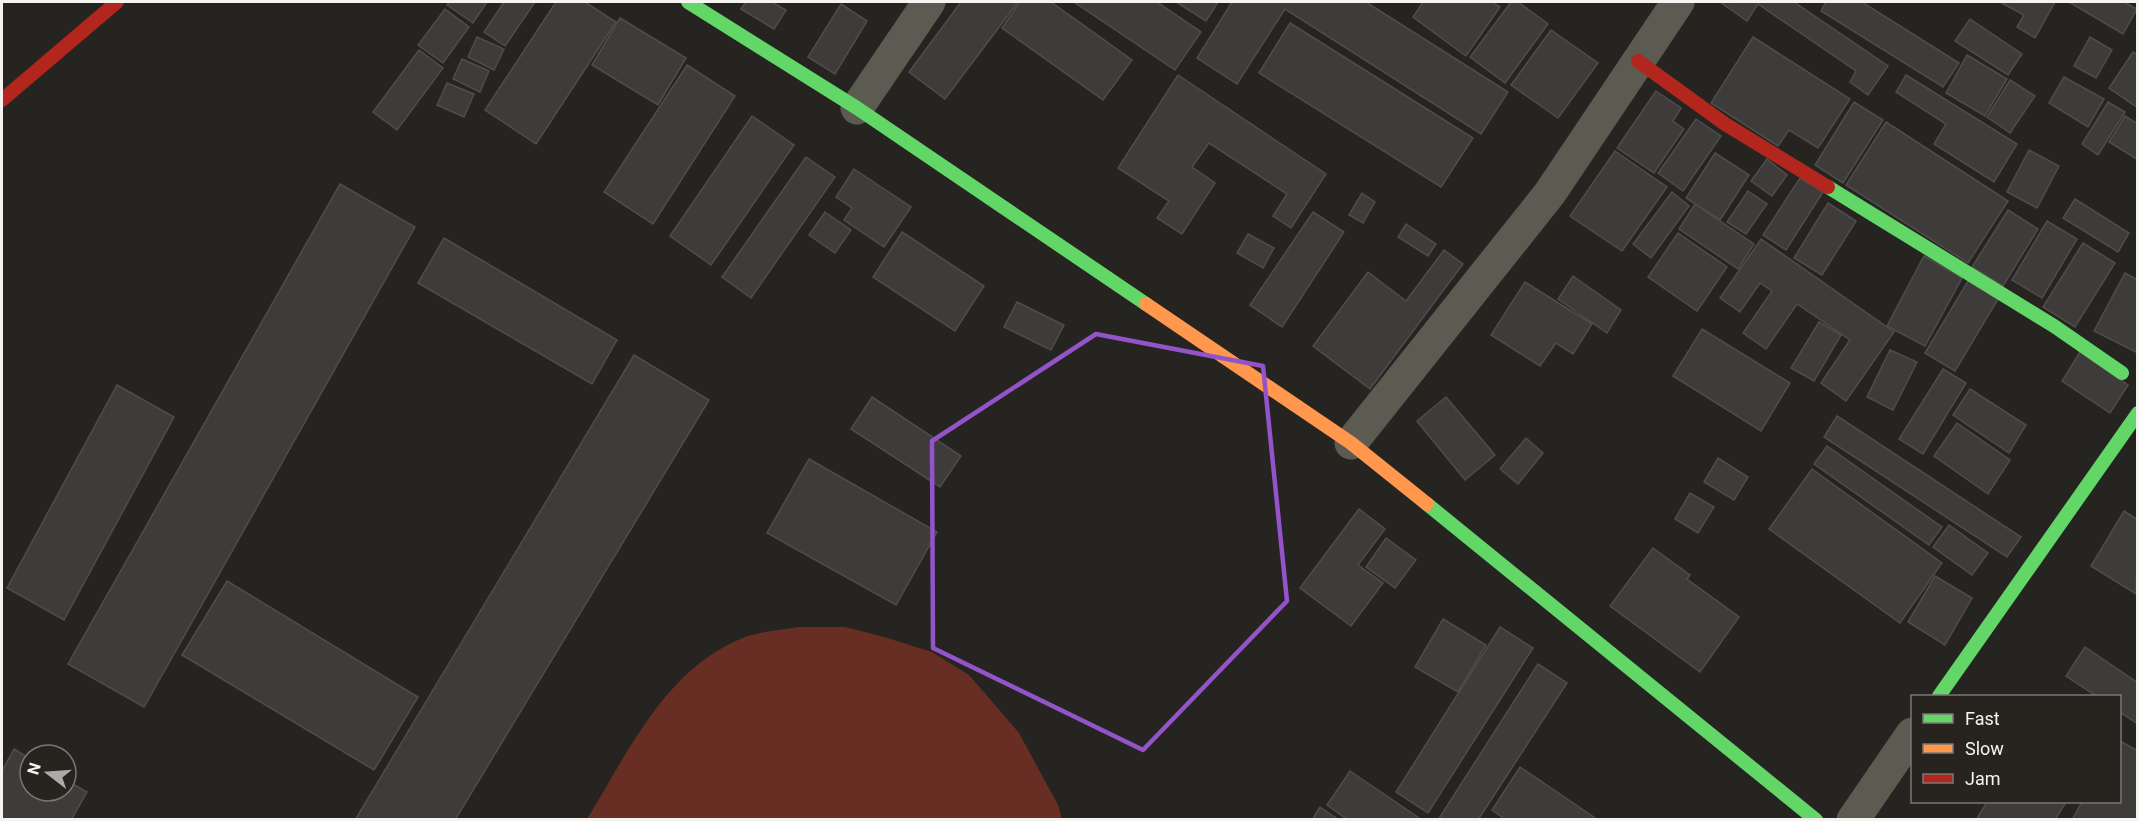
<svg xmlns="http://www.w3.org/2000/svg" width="2139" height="821" viewBox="0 0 2139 821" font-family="Roboto,sans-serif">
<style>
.green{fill:#682e24}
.building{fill:#3e3c3a;stroke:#4f4d4b;stroke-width:1.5}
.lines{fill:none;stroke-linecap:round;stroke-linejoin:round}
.street{stroke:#5c5b51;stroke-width:33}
.fast{stroke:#63d668;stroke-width:14}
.slow{stroke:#ff974d;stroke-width:14}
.jam{stroke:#b3261e;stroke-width:14}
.marked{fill:none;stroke:#9454c9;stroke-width:4.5;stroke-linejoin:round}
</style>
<rect width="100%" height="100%" fill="#262421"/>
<path class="green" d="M799,627H845L884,637L932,652L969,675L1019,733L1058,805L1062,819H587C629,751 667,665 748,636C764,631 782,630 799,627Z"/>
<g class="building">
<path d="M450,2H487L473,23L447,5Z"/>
<path d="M504,2H535L505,46L484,32Z"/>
<path d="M556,2H585L616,22L536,144L485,110Z"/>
<path d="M746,2H772L786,10L774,29L741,9Z"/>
<path d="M961,2H1018L945,99L909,72Z"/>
<path d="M1020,2H1051L1132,60L1103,100L1002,28Z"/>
<path d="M1074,2H1157L1201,32L1175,70Z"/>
<path d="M1176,2H1218L1206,21Z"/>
<path d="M1232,2H1366L1508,92L1481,134L1285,9L1237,84L1197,58Z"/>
<path d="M1423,2H1492L1500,7L1466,56L1413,17Z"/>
<path d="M1511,2H1518L1548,24L1505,83L1470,57Z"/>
<path d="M1720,2H1794L1888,66L1868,95L1850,82L1856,71L1758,4L1747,21Z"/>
<path d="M1826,2H1862L1959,63L1943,87L1821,11Z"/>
<path d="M2000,2H2055L2035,38L2017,27L2024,15Z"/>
<path d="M2069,2H2124L2137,9L2123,34Z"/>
<path d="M841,4L867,21L835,74L808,57Z"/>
<path d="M445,9L469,27L443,63L418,45Z"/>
<path d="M620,18L686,58L658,105L592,65Z"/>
<path d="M1970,19L2022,54L2008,75L1955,41Z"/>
<path d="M1290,23L1473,138L1441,187L1259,73Z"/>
<path d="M1551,30L1598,63L1558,118L1511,85Z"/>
<path d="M477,37L504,49L494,70L468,57Z"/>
<path d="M1753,37L1850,99L1818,148L1789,130L1778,146L1711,103Z"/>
<path d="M2090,37L2112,50L2096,78L2074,66Z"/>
<path d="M419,50L443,68L397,130L373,112Z"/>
<path d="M2133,52L2138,55V108L2109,88Z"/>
<path d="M1967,55L2007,79L1985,116L1946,93Z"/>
<path d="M462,59L489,71L480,92L453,79Z"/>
<path d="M687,65L735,96L653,224L604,192Z"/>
<path d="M1178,75L1326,174L1291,228L1273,216L1287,194L1209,143L1192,167L1215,183L1182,234L1157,218L1169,201L1118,168Z"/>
<path d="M1906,75L2017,144L1994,182L1934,144L1946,124L1896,92Z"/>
<path d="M2064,77L2104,99L2088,127L2049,103Z"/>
<path d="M2010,80L2035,96L2010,133L1987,117Z"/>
<path d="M447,83L474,94L464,117L437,105Z"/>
<path d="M1656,91L1681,108L1673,121L1684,129L1654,173L1617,148Z"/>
<path d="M1854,102L1883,120L1843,183L1815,165Z"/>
<path d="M2108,102L2125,112L2098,155L2082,144Z"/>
<path d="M752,116L794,145L711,265L670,236Z"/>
<path d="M2125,116L2138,124V160L2109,142Z"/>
<path d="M1696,119L1721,136L1683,191L1658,173Z"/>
<path d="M1886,122L2008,201L1968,263L1846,185Z"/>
<path d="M2029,150L2059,166L2037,208L2007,192Z"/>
<path d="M1615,151L1667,187L1622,251L1570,216Z"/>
<path d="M1715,153L1749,175L1720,220L1686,198Z"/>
<path d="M806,157L835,177L751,298L722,277Z"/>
<path d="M1767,159L1787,175L1772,196L1751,181Z"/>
<path d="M854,169L911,207L884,247L844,220L852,208L836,197Z"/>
<path d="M1800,178L1823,192L1786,250L1763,235Z"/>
<path d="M340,184L415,227L144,707L68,664Z"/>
<path d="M1748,191L1767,204L1746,234L1727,222Z"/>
<path d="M1672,192L1689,206L1651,258L1633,244Z"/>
<path d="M1362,193L1375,202L1363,223L1349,215Z"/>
<path d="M2075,199L2129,233L2118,252L2063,218Z"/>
<path d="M1828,203L1856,221L1822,275L1794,258Z"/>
<path d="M1695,204L1754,244L1738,269L1679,229Z"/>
<path d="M2008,210L2038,229L2003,286L1972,267Z"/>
<path d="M825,212L851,230L835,253L809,235Z"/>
<path d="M1313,212L1344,232L1282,327L1250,305Z"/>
<path d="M2047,221L2077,239L2042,298L2012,280Z"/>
<path d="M1406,224L1436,244L1428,256L1398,237Z"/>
<path d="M902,232L984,286L955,331L873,277Z"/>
<path d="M1678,233L1727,267L1697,311L1648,277Z"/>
<path d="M1248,234L1274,248L1263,268L1237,253Z"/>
<path d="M444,238L617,340L592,384L418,283Z"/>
<path d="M1761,239L1894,332L1846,401L1821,383L1850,340L1797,304L1766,349L1743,333L1772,291L1760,283L1740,312L1720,298Z"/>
<path d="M2083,243L2115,263L2075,327L2043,307Z"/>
<path d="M1444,250L1463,264L1370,389L1313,346L1368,272L1406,301Z"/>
<path d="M1924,256L1962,278L1925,346L1887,326Z"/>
<path d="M2125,273L2138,280V353L2094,331Z"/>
<path d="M1573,276L1621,310L1607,333L1558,299Z"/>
<path d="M1968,281L1998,299L1955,371L1925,353Z"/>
<path d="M1525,282L1592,324L1573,354L1556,343L1540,366L1491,335Z"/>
<path d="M1017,302L1064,325L1051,350L1004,327Z"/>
<path d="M1819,322L1841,335L1814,381L1791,368Z"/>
<path d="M1702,329L1790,383L1761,431L1673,376Z"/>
<path d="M1890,350L1917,362L1893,410L1867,397Z"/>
<path d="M2080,352L2128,385L2110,413L2062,381Z"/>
<path d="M634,355L709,400L455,820H355Z"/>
<path d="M1943,369L1966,383L1923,454L1899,439Z"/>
<path d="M117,385L174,417L64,620L7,588Z"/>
<path d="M1970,389L2026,425L2009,453L1953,415Z"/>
<path d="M872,397L961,456L940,487L851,429Z"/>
<path d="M1446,397L1495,455L1465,480L1417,421Z"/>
<path d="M1837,416L2021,537L2007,557L1824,437Z"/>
<path d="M1957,423L2010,460L1988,494L1934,456Z"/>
<path d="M1526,438L1543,453L1518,484L1500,469Z"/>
<path d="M1827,446L1942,527L1929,545L1814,464Z"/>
<path d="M1718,458L1748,477L1734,500L1704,482Z"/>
<path d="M809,459L937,532L896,605L767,533Z"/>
<path d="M1812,469L1942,563L1900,623L1769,529Z"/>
<path d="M1690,493L1714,507L1698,533L1675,519Z"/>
<path d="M1359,509L1385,529L1358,565L1383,583L1351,626L1300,588Z"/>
<path d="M2124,511L2138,520L2136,594L2091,566Z"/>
<path d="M1949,525L1988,553L1972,575L1933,547Z"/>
<path d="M1386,538L1416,560L1395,588L1366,567Z"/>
<path d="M1653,548L1690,575L1687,579L1739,617L1700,672L1610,606Z"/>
<path d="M1935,576L1972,598L1945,645L1908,622Z"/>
<path d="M227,581L418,697L374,770L182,655Z"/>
<path d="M1443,619L1486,645L1458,692L1415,667Z"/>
<path d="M1500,627L1533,648L1428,813L1396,792Z"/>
<path d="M2085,647L2138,683V724L2120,712V696H2096L2066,676Z"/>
<path d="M1538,664L1567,683L1478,820H1438Z"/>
<path d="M2120,741L2138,751V820H2072L2082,802H2120Z"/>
<path d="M14,749L30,759V791H66V780L87,792L71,820H2V771Z"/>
<path d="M1520,767L1598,820H1506L1492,810Z"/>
<path d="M1350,771L1422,820H1348L1327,805Z"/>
<path d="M1987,802H2066L2055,820H1976Z"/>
<path d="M1320,807L1339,820H1312Z"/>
</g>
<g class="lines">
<g class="street">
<path d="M857,108L929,2"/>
<path d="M1351,443L1550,193L1678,2"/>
<path d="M1853,820L1912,734"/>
</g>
<g class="fast">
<path d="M688,2L857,108L1146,304"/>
<path d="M1828,187L2054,326L2122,373"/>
<path d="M1427,504L1816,820"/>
<path d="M1939,696L2138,413"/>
</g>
<path class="slow" d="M1146,304L1351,443L1427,504"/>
<g class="jam">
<path d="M1638,61L1725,124L1828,187"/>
<path d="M2,100L117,2"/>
</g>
</g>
<path class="marked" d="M1096,334L1263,366L1287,601L1143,750L933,648L932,441Z"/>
<rect width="2139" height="821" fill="none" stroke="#f6f4f1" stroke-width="6"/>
<rect x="1911" y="695" width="210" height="108" fill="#272420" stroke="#7a7774" stroke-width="1.5"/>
<rect x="1923" y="714" width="30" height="9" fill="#63d668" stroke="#7a7774" stroke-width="1.5"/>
<text x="1965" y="725" font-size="18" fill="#f6f4f1">Fast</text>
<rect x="1923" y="744" width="30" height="9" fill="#ff974d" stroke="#7a7774" stroke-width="1.5"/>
<text x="1965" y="755" font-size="18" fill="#f6f4f1">Slow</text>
<rect x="1923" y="774" width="30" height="9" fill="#b3261e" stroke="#7a7774" stroke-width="1.5"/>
<text x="1965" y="785" font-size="18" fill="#f6f4f1">Jam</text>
<g transform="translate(48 773) rotate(287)"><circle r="28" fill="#272420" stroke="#7a7774" stroke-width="1.5"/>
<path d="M0-4.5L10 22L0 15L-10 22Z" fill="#adaba8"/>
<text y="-9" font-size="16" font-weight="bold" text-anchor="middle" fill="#f6f4f1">N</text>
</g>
</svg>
